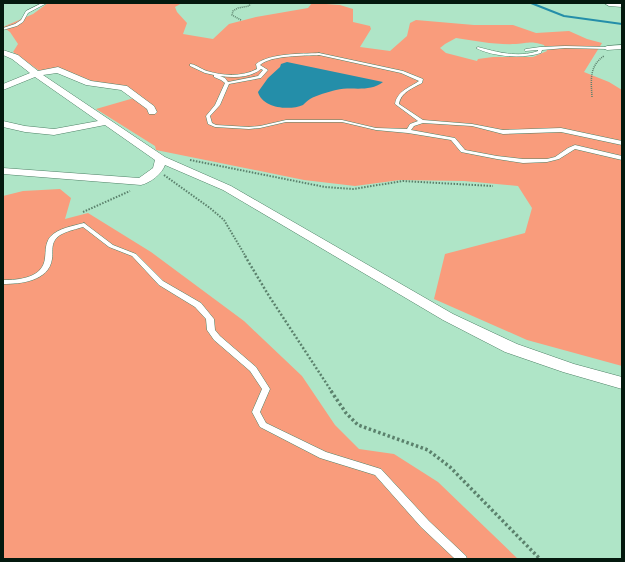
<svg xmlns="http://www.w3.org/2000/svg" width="625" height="562" viewBox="0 0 625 562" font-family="Quicksand,sans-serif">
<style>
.green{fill:#f99c7c;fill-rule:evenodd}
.water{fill:#248ea9}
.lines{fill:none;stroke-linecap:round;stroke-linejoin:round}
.stream{stroke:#248ea9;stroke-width:2}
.lane-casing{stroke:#4f8267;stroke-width:1}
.street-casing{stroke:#4f8267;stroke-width:1}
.secondary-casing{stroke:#4f8267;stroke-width:1}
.path-far3{stroke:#5b816c;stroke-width:1.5;stroke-dasharray:1 1;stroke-linecap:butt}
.path-far2{stroke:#5b816c;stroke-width:2;stroke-dasharray:1.5 1.5;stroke-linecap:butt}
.path-far1{stroke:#5b816c;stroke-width:2.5;stroke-dasharray:2 2;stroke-linecap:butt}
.path{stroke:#5b816c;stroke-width:3.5;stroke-dasharray:2.5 2.5;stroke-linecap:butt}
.lane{fill:#fff;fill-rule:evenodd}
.street{fill:#fff;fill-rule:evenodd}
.secondary{fill:#fff;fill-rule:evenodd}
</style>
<rect width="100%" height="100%" fill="#afe5c7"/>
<g class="green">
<path d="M48,3H182L175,7L177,12L187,23L183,34L213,39L229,24L256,17L308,8L312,3L340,5L353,9V22L370,26L371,29L360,47L390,51L407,36L410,23L416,20L474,25H513L536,33L569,31L587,39L602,43L584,72L609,82L622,90V366L527,340L434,299L445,254L525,233L532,208L518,186L464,181L400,180L355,186L304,180L156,150L155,146L96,109L141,96L120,86L92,81L60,69L41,72L13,52L18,44L10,32L3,27L33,14ZM456,38C475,41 496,45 516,44C530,43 529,41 544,45L547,51L533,57H493L478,59L477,61L446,53L440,48L445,44Z"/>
<path d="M60,189L71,198L65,219L88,213L151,252L244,321L302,376L335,425L359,449L394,454L438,482L518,559H3V196L23,191Z"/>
</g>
<path class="water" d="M287,62L383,82C369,93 352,86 336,90C328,92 317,95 310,99C307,101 305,103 303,105C289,111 262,108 258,92L268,78L280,67L281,64Z"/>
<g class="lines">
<path class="stream" d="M531,3L564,16L622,24"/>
<defs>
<g id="lane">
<path d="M42,3H47L28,13L23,22L17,26L3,30V28L15,24L21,20L26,11Z"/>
<path d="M565,46L607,47L609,48L607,49L565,48L542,50L541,53C523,59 493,57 476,48L478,47C497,52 518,58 538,51V50L525,51L524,50L526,49L540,47Z"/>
<path d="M319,53L403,71L423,79L422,83C413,88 401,92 399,104L423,120L472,124L503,130L561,128L622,141V145L561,132L503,134L472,126L423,123L414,126L411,130L455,138L465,150L497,156L523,159H547L555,157L568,148L575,145L622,156V160L575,149L559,159L547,162L523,163L497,159L461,152L451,140L408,133L376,130L342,122H286L260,128L249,129L215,127L208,124L206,116L215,105L225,83L221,80L214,77V75L205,73L190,66V64C195,64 201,69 207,71C223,76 242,77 257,69L256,64C270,53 301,54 319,53ZM319,55L401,73L419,81C409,88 397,91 395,104L418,121L410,124L407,129L376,128L342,120H286L260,126L249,127L216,125L212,123L210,116L220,105L229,84L261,78L268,70L260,65C271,55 304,56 319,55ZM261,69L263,70L258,76L228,82L225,78L220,76C234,78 250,78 261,69Z"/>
<path d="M84,223L113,245L136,254L163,281L201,303L214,319L215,330L220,336L256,367L270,389L260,412L266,423L326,452L381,469L429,521L466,556L467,559H455L421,527L375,475L320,458L260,427L252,412L262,389L250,371L214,340L207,330L206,319L195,307L159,285L132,256L109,247L83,227C74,230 60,232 55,240C51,246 53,253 52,259C49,281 21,284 3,284V280C19,280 43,278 45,258C46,250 45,244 50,237C58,228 73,226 84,223Z"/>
</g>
<g id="street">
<path d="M622,45V49L607,50L603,48L607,46Z"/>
<path d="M3,50L18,55L38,71L58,67L91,81L127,86L154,106L157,112L155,114H149L147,109L121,90L86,85L57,73L43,75L165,157L231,186L453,314L517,344L574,364L622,377V389L563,372L505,352L443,320L223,190L165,165C162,174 150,183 141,185L3,174V168L139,178L153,168L155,160L105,125L54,135L25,132L3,127V121L25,126L54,129L98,121L35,77L3,90V84L30,73L12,59L3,55Z"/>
</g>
<path id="secondary" d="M604,3H622V7L609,6Z"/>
</defs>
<use href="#lane" class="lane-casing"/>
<use href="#street" class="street-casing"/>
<use href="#secondary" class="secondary-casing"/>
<g class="path-far3">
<path d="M241,20L232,15L233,11L238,8L249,6L251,3"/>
<path d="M592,97C591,80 589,66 604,56"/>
</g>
<g class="path-far2">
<path d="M190,160L325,187L353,189L403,181L493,186"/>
<path d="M164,175L210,208L224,220L246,257"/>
<path d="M83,212L130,191"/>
</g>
<path class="path-far1" d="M245,256L269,296L332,392"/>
<path class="path" d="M331,391L346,413L358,425L428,450L450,467L540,559"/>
<use href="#lane" class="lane"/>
<use href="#street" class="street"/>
<use href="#secondary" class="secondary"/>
</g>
<rect width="625" height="562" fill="none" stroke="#04190e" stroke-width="8"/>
</svg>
